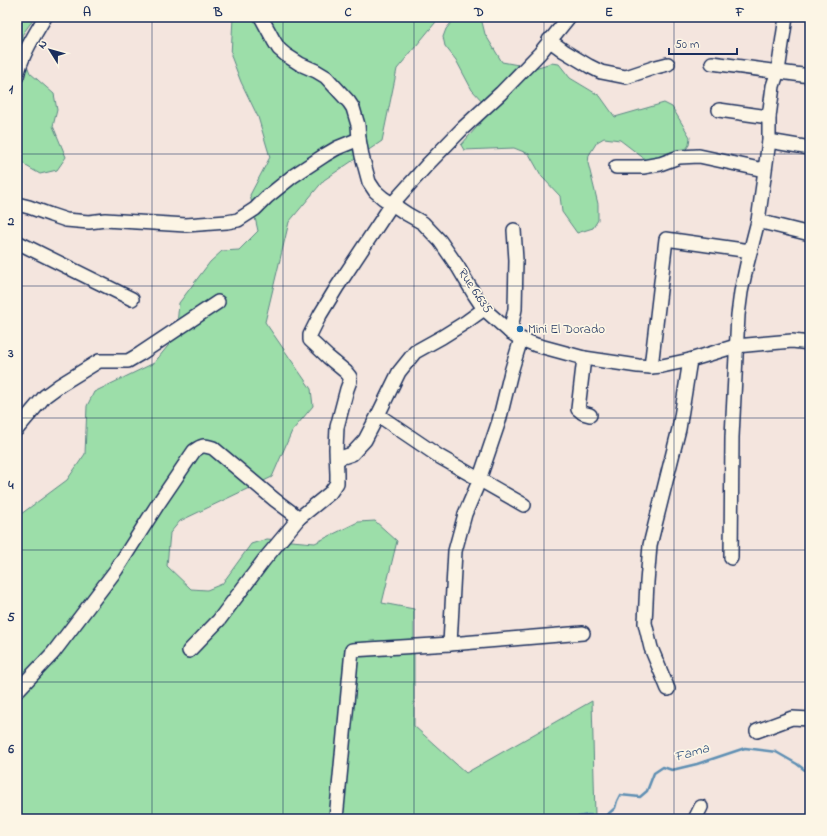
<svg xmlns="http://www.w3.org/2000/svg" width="827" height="836" viewBox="0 0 827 836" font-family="'Indie Flower',sans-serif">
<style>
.green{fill:#9cdea9;stroke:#5c8684}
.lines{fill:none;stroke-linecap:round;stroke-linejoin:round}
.stream{stroke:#5e8fb3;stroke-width:2.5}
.minor-casing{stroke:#1b2f5e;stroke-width:16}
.minor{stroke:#fcf5e5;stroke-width:13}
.grid{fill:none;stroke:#1b2f5e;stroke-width:1;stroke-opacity:0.55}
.poi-dot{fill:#1f6fb2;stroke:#fcf5e5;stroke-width:1.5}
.labels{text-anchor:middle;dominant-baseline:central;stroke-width:3.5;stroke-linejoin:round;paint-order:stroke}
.street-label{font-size:13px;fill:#1b2f5e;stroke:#fcf5e5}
.poi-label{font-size:13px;fill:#1b2f5e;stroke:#fcf5e5;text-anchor:start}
.water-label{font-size:14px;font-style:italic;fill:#375782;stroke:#fcf5e5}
.neatline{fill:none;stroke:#1b2f5e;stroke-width:1.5}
.grid-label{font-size:13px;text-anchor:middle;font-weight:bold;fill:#1b2f5e}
</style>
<rect width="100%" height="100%" fill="#f4e5de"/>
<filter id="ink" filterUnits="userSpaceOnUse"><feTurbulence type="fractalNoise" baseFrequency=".025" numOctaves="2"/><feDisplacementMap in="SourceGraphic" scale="8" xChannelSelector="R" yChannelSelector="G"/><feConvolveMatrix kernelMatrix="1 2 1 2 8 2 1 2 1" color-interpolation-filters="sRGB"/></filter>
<g filter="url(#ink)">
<g class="green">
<path d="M17,17H35L22,35L25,51L24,58L30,73L54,94L57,110L53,126L66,157L57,170L40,174L26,166L17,156Z"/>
<path d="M233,17H440L397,69L382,141L324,180L289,222L265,322L311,389L313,406L292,431L272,477L180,521L170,533L167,566L191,589L207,590L222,584L251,544L267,539L315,543L358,522L375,521L397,541L382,603L414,609V726L466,773L592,701L595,816L599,819H17V517L67,480L85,454L87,406L94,392L154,363L176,336L179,303L210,262L222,251L239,250L258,231L250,195L270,157L258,117L241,82L231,56Z"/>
<path d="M456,17L481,18L485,34L502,62L535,68L551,63L559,64L570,78L600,96L615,117L664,103L672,107L690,137L689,145L684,152L662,162L646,160L620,140L604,138L597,142L589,155L588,163L598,204V220L593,228L577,233L562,212L560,196L542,177L529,154L514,148L464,150L461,145L483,120L484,103L472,90L456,60L445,46L443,37L446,29Z"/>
</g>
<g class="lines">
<path class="stream" d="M578,819V817L588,815L606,816L615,808L617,801L620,795L640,797L647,791L654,773L663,767L672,770L697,764L745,748L776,752L797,764L810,774"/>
<defs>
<g id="minor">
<path d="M261,17L274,41L279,49L286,55L300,64L316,71L326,77L349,102L353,108L358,125L359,139L362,156L369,182L375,191L383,198L407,214L423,223L440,241L458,267L474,294L484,309L510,332L521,339L536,345L584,358L638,366L651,367L662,366L690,360L736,346L792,341L810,343"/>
<path d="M549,40L564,51L589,66L601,72L626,77L656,67L668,64"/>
<path d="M712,63L810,76"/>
<path d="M17,76C22,54 34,36 45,17"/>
<path d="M719,110L769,117"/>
<path d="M769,141L810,148"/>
<path d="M616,167H643L660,164L679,157L699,156L764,170"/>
<path d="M17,204L29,207L51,215L66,220L89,222L105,220L186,225L227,222L238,220L255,209L267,197L293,176L325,155L337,148L359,139"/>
<path d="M758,221L810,234"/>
<path d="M17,242L132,299"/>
<path d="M510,332L515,309L516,260L514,230"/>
<path d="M584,358L578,409L583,413L590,415"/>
<path d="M651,367L666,239L750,251"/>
<path d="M378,415L440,457L524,505"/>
<path d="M17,429L45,396L60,385L99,361H128L140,354L218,302"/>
<path d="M337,459L352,454L365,440L378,415L399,372L415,352L442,337L466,322L484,309"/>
<path d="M731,558L732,437L738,315L741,292L747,264L758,221L769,141V117L773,86L778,71L786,17"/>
<path d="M450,644L455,551L465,514L477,486L499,421L511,372L521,339"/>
<path d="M189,651L219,620L264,560L299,518L330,493L337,483V474L336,449L337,427L347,389L350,381V377L346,372L328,357L310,340V335L320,315L337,287L392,204L427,165L463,128L501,93L540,53L569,17"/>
<path d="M668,689L651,648L645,623L647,582L650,545L679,429L690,360"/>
<path d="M17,691L53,653L116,570L158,504L194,451C202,445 203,445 213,448L275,500L299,518"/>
<path d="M757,731L792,718L810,719"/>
<path d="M336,819L352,650L450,644L583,633"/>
<path d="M695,819L701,807"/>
</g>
</defs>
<use href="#minor" class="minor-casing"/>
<use href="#minor" class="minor"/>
</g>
</g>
<path class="grid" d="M152,17V819M283,17V819M414,17V819M544,17V819M674,17V819M17,154H810M17,286H810M17,418H810M17,550H810M17,682H810"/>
<circle class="poi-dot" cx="520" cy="329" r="4"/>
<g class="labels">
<g class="street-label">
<text transform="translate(475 291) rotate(56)">Rue 6.635</text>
</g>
<g class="poi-label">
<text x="528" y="329">Mini El Dorado</text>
</g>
<g class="water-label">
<text transform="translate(692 753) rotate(-16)">Fama</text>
</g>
</g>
<rect width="827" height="836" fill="none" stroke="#fcf5e5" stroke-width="44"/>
<g transform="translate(50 50) rotate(307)" stroke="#fcf5e5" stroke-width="3" paint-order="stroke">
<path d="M0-3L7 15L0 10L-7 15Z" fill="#1b2f5e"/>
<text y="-6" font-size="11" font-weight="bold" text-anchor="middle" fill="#1b2f5e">N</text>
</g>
<path d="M669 48v6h68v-6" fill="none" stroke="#1b2f5e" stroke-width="2"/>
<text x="675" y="48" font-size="12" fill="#1b2f5e" stroke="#fcf5e5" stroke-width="3" paint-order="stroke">50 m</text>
<rect x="22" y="22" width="783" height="792" class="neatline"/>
<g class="grid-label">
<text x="87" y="16">A</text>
<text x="218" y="16">B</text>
<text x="348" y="16">C</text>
<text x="479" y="16">D</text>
<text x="609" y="16">E</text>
<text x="740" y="16">F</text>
<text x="11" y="93">1</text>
<text x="11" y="225">2</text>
<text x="11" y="357">3</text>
<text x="11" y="489">4</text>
<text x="11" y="621">5</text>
<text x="11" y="753">6</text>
</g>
</svg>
